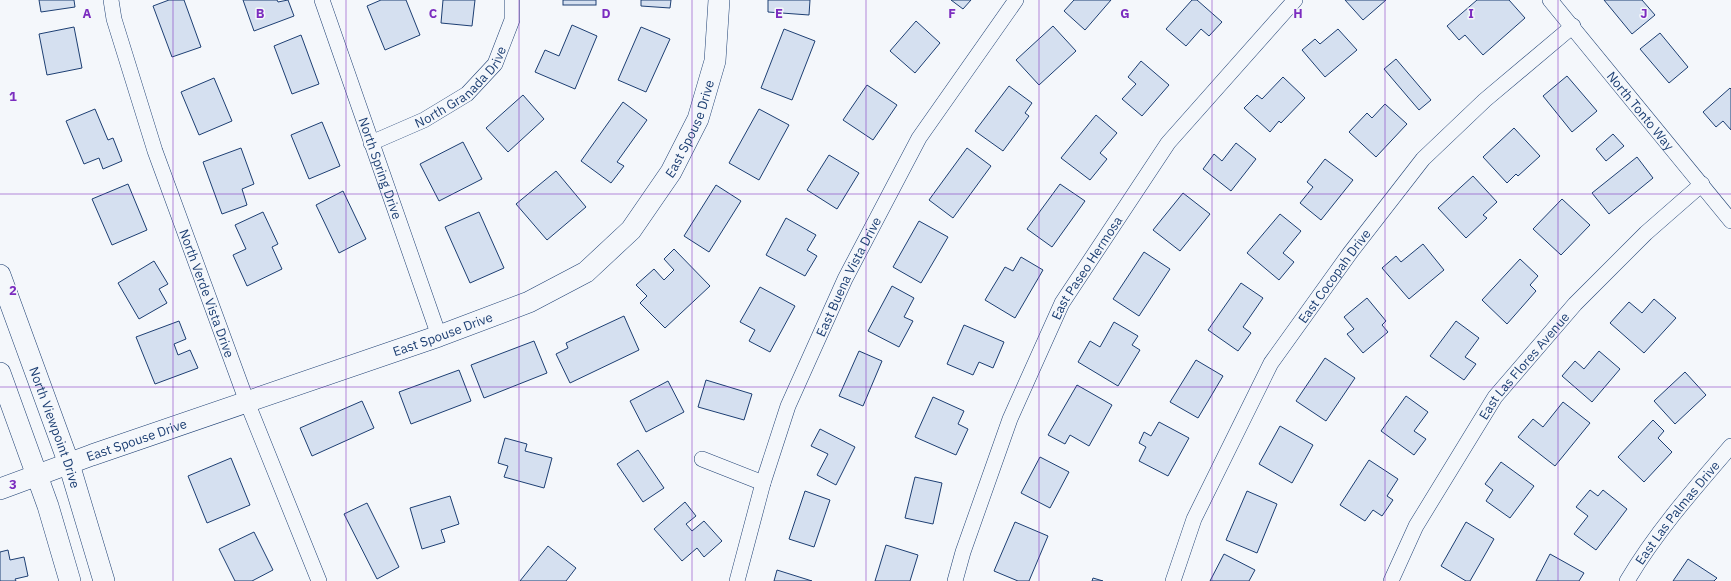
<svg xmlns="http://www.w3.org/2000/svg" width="1731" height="581" viewBox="0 0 1731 581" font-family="'IBM Plex Sans',sans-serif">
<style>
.building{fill:#d5e0f0;stroke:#1d3f73}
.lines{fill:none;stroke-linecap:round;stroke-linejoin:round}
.street-casing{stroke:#1d3f73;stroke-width:16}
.secondary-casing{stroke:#1d3f73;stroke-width:22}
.street{stroke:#f4f7fb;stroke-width:15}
.secondary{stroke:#f4f7fb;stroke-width:21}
.grid{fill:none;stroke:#7b2cbf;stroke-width:1;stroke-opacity:0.55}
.labels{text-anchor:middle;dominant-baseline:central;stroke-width:3;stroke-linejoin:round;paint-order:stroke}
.street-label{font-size:13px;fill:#1d3f73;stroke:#f4f7fb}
.grid-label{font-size:13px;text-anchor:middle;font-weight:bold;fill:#7b2cbf;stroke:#f4f7fb;stroke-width:3;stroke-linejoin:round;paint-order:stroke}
</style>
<rect width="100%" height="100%" fill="#f4f7fb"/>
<g class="building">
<path d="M39,0H74L75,7L41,12Z"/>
<path d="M169,0H184L201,47L172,57L153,6Z"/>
<path d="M243,0H277L278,2L288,0L294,16L254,31Z"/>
<path d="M381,0H406L420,35L385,50L367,6Z"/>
<path d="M443,0H475L472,26L441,23Z"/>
<rect x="563" y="0" width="33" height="5"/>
<path d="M641,0H671L670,8L641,6Z"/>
<path d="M768,0H810L809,15L768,12Z"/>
<path d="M951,0H971L963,9Z"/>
<path d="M1074,0H1111L1085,30L1064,11Z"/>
<path d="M1192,0H1197L1222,22L1209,36L1201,29L1186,46L1166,29Z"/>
<path d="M1345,0H1386L1363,20Z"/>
<path d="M1477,0H1509L1525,18L1483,55L1465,35L1459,40L1447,26Z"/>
<path d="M1604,0H1642L1655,15L1632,34Z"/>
<path d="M916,21L940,43L915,73L890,51Z"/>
<path d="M572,25L597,36L575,89L535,72L545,50L559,56Z"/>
<path d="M1053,26L1076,51L1039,85L1016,60Z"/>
<path d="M74,27L82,68L47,75L39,34Z"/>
<path d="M641,27L670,39L646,92L618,80Z"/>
<path d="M784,29L815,41L792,100L761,88Z"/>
<path d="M1338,29L1357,50L1325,77L1302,50L1315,39L1320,44Z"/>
<path d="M1660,33L1688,67L1669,83L1640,49Z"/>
<path d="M301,35L319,84L292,94L274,46Z"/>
<path d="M1396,59L1431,100L1419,110L1384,69Z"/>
<path d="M1141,61L1169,85L1142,116L1122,99L1136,84L1128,77Z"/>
<path d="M1567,76L1597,111L1572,132L1543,96Z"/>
<path d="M1283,77L1305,98L1281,123L1279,121L1270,132L1244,108L1257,95L1262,99Z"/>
<path d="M214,78L232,121L199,135L181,92Z"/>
<path d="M867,85L897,105L873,140L843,120Z"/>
<path d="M1009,86L1032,103L1025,113L1029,116L1003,151L975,131Z"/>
<path d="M1730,88L1731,89V130L1723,121L1716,127L1703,112Z"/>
<path d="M523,95L544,119L508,152L486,128Z"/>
<path d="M623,102L647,120L617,162L624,166L611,183L581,161Z"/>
<path d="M1385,104L1407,124L1376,157L1349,132L1367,113L1372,118Z"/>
<path d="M95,109L108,140L113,138L122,161L103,169L99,158L84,164L66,121Z"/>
<path d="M759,109L789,125L759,180L729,163Z"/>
<path d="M1096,115L1117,133L1100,153L1107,159L1090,180L1061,158Z"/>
<path d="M322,122L340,166L309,179L291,135Z"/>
<path d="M1514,128L1540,156L1518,176L1516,174L1507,183L1483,157Z"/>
<path d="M1613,134L1624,146L1606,161L1596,149Z"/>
<path d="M463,142L482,179L439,201L420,164Z"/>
<path d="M1236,143L1256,159L1231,191L1203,169L1214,154L1222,161Z"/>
<path d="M241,148L254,184L242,189L247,205L222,214L203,162Z"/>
<path d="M967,148L991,166L953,218L929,200Z"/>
<path d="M829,155L859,173L837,209L807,190Z"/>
<path d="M1637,157L1653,178L1609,214L1592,193Z"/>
<path d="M1325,159L1353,180L1321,220L1300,203L1313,187L1307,182Z"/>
<path d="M556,171L586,207L547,240L516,204Z"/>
<path d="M1473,176L1497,202L1483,215L1487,218L1466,238L1438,208Z"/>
<path d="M128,184L147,230L112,245L92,199Z"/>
<path d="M1060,184L1085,201L1052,247L1027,229Z"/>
<path d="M716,185L741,201L709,252L684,236Z"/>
<path d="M343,191L366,239L339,253L316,205Z"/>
<path d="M1183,193L1210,214L1180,251L1153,230Z"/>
<path d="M1562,199L1590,225L1561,255L1533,229Z"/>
<path d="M263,212L278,244L272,247L282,269L247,286L233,255L246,249L235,225Z"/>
<path d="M479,212L504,268L470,283L445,227Z"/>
<path d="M1280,214L1301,231L1283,253L1294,262L1279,280L1247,253Z"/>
<path d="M786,218L816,235L807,250L817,256L805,276L766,255Z"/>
<path d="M919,221L948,237L921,283L893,267Z"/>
<path d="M1423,244L1444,270L1409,299L1382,268L1396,256L1401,262Z"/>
<path d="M674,249L710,286L665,328L640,303L647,296L636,285L654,269L664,280L674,270L664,259Z"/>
<path d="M1144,252L1170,269L1139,316L1113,299Z"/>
<path d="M1021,257L1043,270L1015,318L985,300L1005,267L1013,271Z"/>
<path d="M1520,259L1538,276L1530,285L1536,291L1507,324L1482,300Z"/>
<path d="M154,261L168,284L159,289L167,303L139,319L118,283Z"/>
<path d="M1241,283L1263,298L1243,327L1251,333L1238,351L1208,330Z"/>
<path d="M892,286L914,298L904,317L913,321L899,347L868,331Z"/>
<path d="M760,287L795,306L770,352L749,341L755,330L740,322Z"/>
<path d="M1367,298L1386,321L1382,325L1388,332L1363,353L1347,334L1354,329L1344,317Z"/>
<path d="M1654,299L1676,318L1644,353L1610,323L1629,302L1642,313Z"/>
<path d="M624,316L639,350L570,383L556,354L568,348L566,343Z"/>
<path d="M179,321L186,339L174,344L178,355L190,350L198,368L155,384L136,337Z"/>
<path d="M1456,321L1479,338L1465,357L1476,364L1464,380L1430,356Z"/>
<path d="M1114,322L1138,336L1132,345L1140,350L1118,386L1078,362L1090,341L1100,347Z"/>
<path d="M964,325L1004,342L993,368L979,362L973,375L947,364Z"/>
<path d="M534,341L547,373L484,398L471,365Z"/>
<path d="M859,351L882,361L863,406L839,396Z"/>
<path d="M1599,351L1620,369L1592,402L1562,376L1575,361L1584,369Z"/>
<path d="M1325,358L1355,378L1326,421L1296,401Z"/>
<path d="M1196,360L1223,376L1198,418L1170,402Z"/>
<path d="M459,370L471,401L411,424L399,392Z"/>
<path d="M1685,372L1706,395L1675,424L1654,401Z"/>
<path d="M706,380L752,394L744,420L698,407Z"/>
<path d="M668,381L684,412L646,432L630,401Z"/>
<path d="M1077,385L1112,405L1089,446L1070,435L1065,444L1048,435Z"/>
<path d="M1406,396L1428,412L1414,431L1426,439L1414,455L1381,431Z"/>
<path d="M933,397L964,411L958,424L968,429L956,455L915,437Z"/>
<path d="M362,401L374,428L312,456L300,428Z"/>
<path d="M1563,402L1590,423L1555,466L1518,437L1533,419L1543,427Z"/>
<path d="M1653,420L1664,431L1658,438L1672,452L1644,482L1618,457Z"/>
<path d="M1159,422L1189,438L1168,476L1139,461L1146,447L1139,443L1144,432L1151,436Z"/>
<path d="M1280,426L1313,445L1292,483L1259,464Z"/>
<path d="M820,429L855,447L836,485L817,475L828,454L811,446Z"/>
<path d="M505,438L527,444L525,451L552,458L544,488L504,477L508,466L498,463Z"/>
<path d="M638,450L664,488L643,502L617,464Z"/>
<path d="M1040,457L1069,472L1050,508L1021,493Z"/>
<path d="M231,458L250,505L207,523L188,476Z"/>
<path d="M1369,460L1398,479L1387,496L1393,500L1382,516L1373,510L1365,521L1340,505Z"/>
<path d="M1501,462L1534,486L1510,518L1486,501L1493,490L1485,484Z"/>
<path d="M915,477L942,483L933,524L905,518Z"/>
<path d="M1590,490L1598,496L1603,490L1627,509L1596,550L1574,534L1588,516L1576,507Z"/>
<path d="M805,491L830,500L814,547L789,539Z"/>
<path d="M1247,491L1277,504L1257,553L1226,540Z"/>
<path d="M450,496L459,524L441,530L445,542L422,549L410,508Z"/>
<path d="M685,502L696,516L686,524L692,531L704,521L722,541L704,557L697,548L682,561L654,529Z"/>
<path d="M367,503L399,567L377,579L344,514Z"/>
<path d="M1015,522L1048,536L1029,581H1018L994,571Z"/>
<path d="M1466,522L1494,539L1470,581H1466L1441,566Z"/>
<path d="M254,532L273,570L252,581H235L219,549Z"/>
<path d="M886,545L918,555L910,581H875Z"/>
<path d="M548,546L576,568L566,581H520Z"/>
<path d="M8,550L10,560L24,557L28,576L15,579L16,581H0V552Z"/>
<path d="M1224,554L1255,570L1249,581H1210Z"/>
<path d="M1550,554L1584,573L1579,581H1536Z"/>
<path d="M1688,559L1717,578L1714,581H1673Z"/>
<path d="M777,570L812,581H774Z"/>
<path d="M1093,578L1103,581H1092Z"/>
</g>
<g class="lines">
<defs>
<g id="street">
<path id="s1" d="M111,0L114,19L155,151L247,402L319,581"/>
<path id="s2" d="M322,0L439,336"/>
<path id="s3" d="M1550,0L1731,221"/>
<path id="s4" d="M371,143L424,120L467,94L495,64L512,20V0"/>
<path d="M702,459L763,483"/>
<path id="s5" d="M737,581L763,483L788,406L845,279L919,138L1016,0"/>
<path id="s6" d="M955,581L963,552L1010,419L1062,303L1168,143L1295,0"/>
<path id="s7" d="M1173,581L1194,519L1271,363L1350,253L1423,159L1485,100L1573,26"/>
<path id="s8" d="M1391,581L1416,526L1495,397L1575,304L1646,233L1702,184"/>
<path id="s9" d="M1627,581C1656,532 1694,489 1731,446"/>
</g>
<g id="secondary">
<path id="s10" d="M0,275L69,464L104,581"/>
<path d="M0,373L48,506L70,581"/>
<path id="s11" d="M0,489L92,455L439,336L529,302L586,272L631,230L671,172L698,119L715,61L719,0"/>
</g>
</defs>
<use href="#street" class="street-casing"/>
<use href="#secondary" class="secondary-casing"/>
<use href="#street" class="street"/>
<use href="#secondary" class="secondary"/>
</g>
<path class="grid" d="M173,0V581M346,0V581M519,0V581M692,0V581M866,0V581M1039,0V581M1212,0V581M1385,0V581M1558,0V581M0,194H1731M0,387H1731"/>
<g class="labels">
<g class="street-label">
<text stroke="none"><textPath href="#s4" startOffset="108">North Granada Drive</textPath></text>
<text stroke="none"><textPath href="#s3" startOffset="143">North Tonto Way</textPath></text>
<text stroke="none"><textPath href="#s11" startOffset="805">East Spouse Drive</textPath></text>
<text stroke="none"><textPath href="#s2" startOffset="178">North Spring Drive</textPath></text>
<text stroke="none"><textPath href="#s6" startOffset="341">East Paseo Hermosa</textPath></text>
<text stroke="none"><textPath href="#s7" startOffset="347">East Cocopah Drive</textPath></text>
<text stroke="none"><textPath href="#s5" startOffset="325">East Buena Vista Drive</textPath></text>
<text stroke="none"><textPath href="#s1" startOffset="309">North Verde Vista Drive</textPath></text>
<text stroke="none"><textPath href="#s11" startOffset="469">East Spouse Drive</textPath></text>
<text stroke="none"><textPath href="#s8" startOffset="254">East Las Flores Avenue</textPath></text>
<text stroke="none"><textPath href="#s10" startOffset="162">North Viewpoint Drive</textPath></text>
<text stroke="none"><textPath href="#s11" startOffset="145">East Spouse Drive</textPath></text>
<text stroke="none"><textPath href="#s9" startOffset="85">East Las Palmas Drive</textPath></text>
</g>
</g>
<g class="grid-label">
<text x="87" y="18">A</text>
<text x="260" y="18">B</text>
<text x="433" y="18">C</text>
<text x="606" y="18">D</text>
<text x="779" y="18">E</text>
<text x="952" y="18">F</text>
<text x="1125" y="18">G</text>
<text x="1298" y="18">H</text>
<text x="1471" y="18">I</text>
<text x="1644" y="18">J</text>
<text x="13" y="101">1</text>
<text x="13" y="295">2</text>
<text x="13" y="489">3</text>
</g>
</svg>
